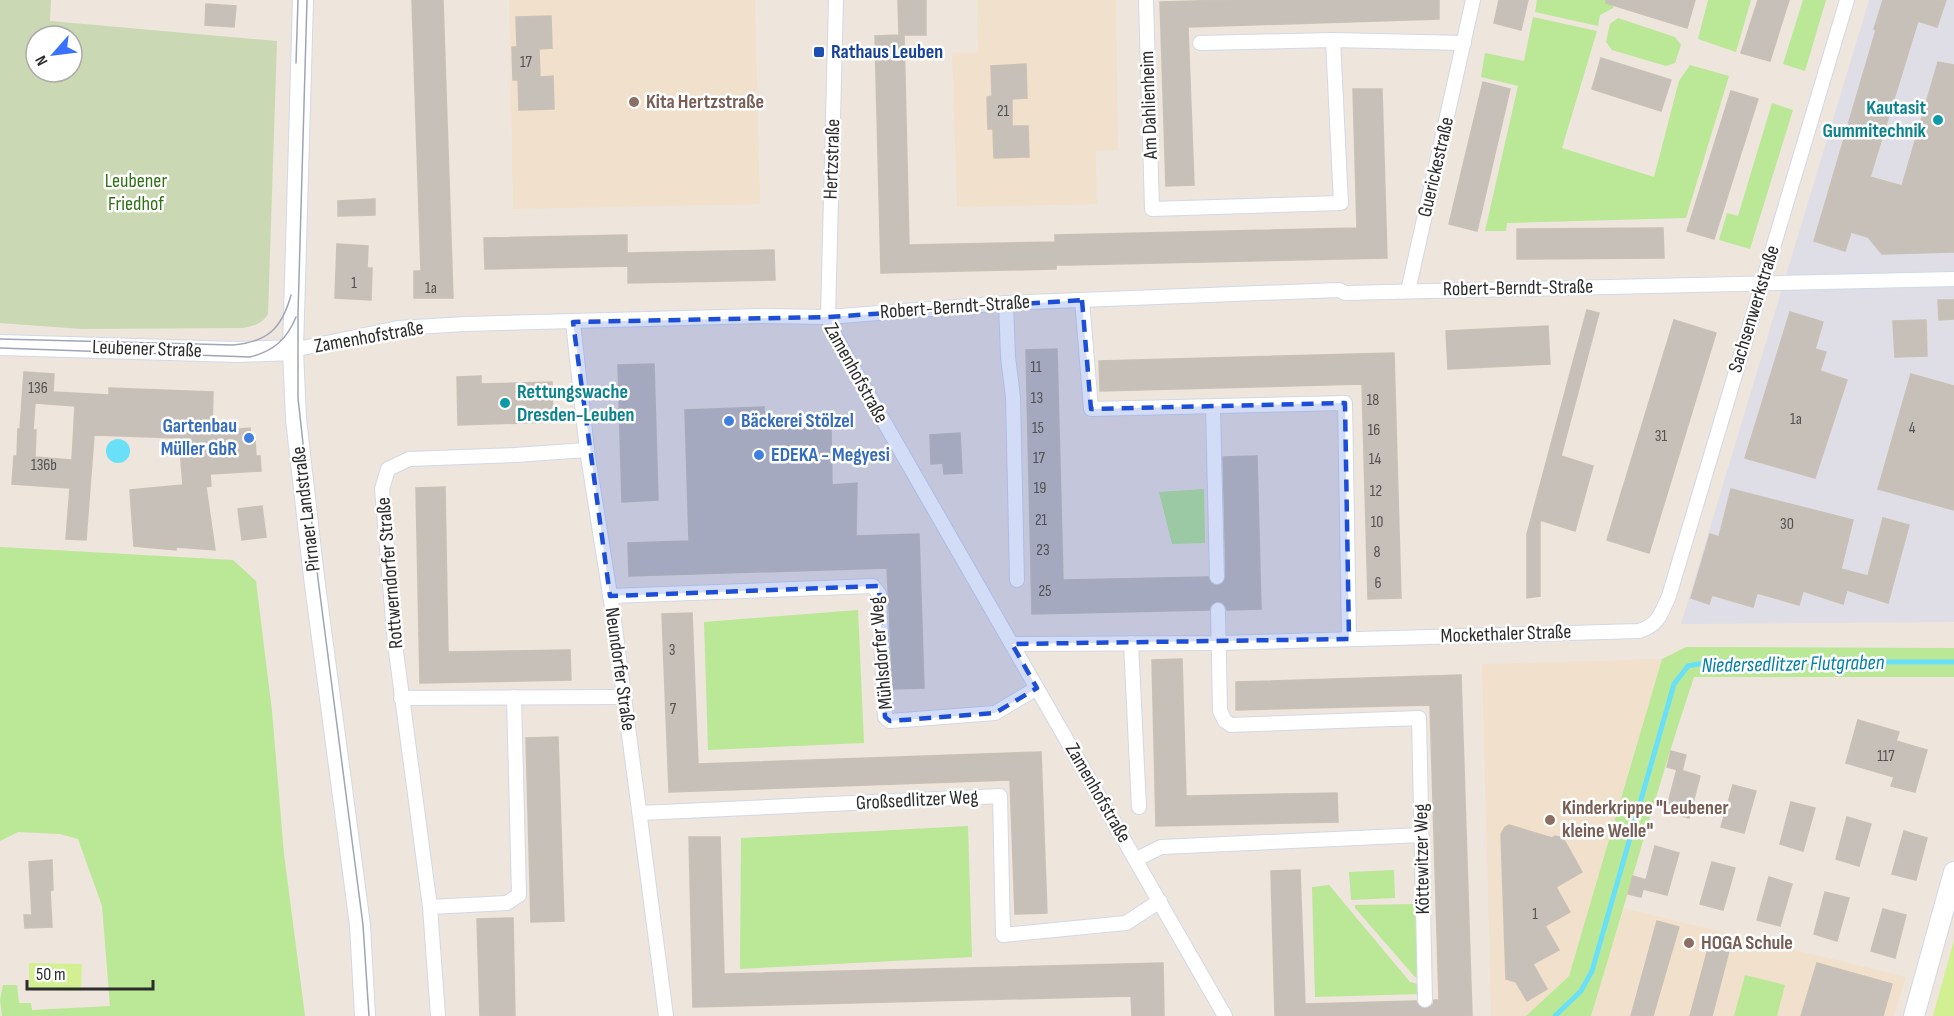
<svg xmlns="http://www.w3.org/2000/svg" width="1954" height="1016" viewBox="0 0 1954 1016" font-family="'Sofia Sans Condensed',sans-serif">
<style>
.industrial{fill:#dfdee6}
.education{fill:#f1e1cc}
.green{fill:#bae896}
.cemetery{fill:#cad9b3;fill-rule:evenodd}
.pitch{fill:#d2f091}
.water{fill:#69e0f7}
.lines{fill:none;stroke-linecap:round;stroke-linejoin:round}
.stream{stroke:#69e0f7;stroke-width:5}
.building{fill:#c6c0b9;stroke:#cac1b6;stroke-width:1.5;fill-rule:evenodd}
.street-tunnel{stroke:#c7c0ba;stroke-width:14;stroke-dasharray:14 7;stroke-linecap:butt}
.street-casing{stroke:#d2d8e5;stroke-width:16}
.secondary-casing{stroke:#d2d8e5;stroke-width:22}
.street{stroke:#fff;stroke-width:14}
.secondary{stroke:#fff;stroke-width:20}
.tram{stroke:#9fa5b7;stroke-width:1.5}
.marked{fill:#1d4ed8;fill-opacity:0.2;stroke:#1d4ed8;stroke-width:4.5;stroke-dasharray:12 8;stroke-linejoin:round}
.transit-dot{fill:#1a4fb4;stroke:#fff;stroke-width:2}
.education-dot{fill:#8d6e63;stroke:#fff;stroke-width:2}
.culture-dot{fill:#0f9aa8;stroke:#fff;stroke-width:2}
.shop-dot{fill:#3f7fe0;stroke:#fff;stroke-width:2}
.labels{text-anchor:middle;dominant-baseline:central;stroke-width:5;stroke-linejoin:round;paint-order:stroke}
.number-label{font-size:16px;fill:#52514f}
.transit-label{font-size:20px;font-weight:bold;fill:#164399;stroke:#fff;text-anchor:start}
.education-label{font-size:20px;font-weight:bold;fill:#785e54;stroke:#fff;text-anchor:start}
.street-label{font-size:20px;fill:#2c2c2c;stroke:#fff}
.culture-label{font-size:20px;font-weight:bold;fill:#0d838f;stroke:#fff;text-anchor:end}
.park-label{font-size:20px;fill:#316f15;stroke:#fff}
.shop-label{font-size:20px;font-weight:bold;fill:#366cbe;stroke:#fff;text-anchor:start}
.water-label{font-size:21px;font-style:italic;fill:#0480a7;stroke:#fff}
</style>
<rect width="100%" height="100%" fill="#eee5dd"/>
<path class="industrial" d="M1869,0H1954V622L1681,624Z"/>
<g class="education">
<path d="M509,0H755L760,204L513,209Z"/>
<path d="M977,0H1116L1118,150L1096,151L1097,204L957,207L952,53L978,52Z"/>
<path d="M1662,659L1569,976L1526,1016H1491L1482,664Z"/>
<path d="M1624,908L1906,977L1894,1016H1591Z"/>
</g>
<g class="green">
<path d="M1537,0H1615L1613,8L1600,15L1598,26L1535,12Z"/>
<path d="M1708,0H1751L1736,52L1698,39Z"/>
<path d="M1803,0H1826L1805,71L1783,64Z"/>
<path d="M1533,17L1597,31L1562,148L1654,177L1679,81L1690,65L1729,76L1686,218L1507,223L1506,231H1485L1518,86L1481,77L1485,53L1524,61Z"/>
<path d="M1618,18L1675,37L1681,45L1675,63L1666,66L1612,50L1606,42L1610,24Z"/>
<path d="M1772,103L1793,110L1750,249L1719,240L1727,213L1738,216Z"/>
<path d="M1204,489L1205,543L1172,544L1159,492Z"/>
<path d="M0,547L233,560L256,581L272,711L284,854L305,1016H2L0,1000L3,985H17L19,1003H31L32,1010L110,1006L102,906L78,839L60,834L18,832L0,841Z"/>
<path d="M858,610L864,743L708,750L704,622Z"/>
<path d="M1686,647L1954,648V677H1694C1656,790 1626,903 1591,1016H1526L1569,976L1662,659Z"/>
<path d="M968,826L972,957L740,969L741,838Z"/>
<path d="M1394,870L1395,898L1351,900L1349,872Z"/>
<path d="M1329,885L1410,982L1421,985V994L1315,997L1312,887Z"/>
<path d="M1418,904L1421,979L1415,977L1355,908V905Z"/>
<path d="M1745,975L1785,985L1777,1016H1734Z"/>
</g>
<path class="cemetery" d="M0,0H51L50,21L277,41L268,314C262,324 254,326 243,328L82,329L0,323ZM36,36H72V72H36Z"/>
<g class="pitch">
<path d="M1954,940V1016H1933Z"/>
<path d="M29,963L82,964L81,991L29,990Z"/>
</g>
<circle class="water" cx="118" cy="451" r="12"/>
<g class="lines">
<path class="stream" d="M1555,1016L1581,991L1592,971L1674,684L1688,666L1709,662H1954"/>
</g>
<g class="building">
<path d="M412,0H443L453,298H414V271H421Z"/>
<path d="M898,0H926V35H904L909,245L1055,242V235L1357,228L1353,89H1382L1387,258L1069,265H1056V269L881,273L875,36L899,35Z"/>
<path d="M1230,0H1439V19L1188,27L1194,185L1166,186L1160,2Z"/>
<path d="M1499,0H1528L1521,30L1494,23Z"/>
<path d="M1606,0H1695L1687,28L1606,3Z"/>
<path d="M1758,0H1789L1770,61L1741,53Z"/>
<path d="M1883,0H1946L1937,27L1918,21L1870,177L1902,186L1938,62L1954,65V252L1882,254L1868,237L1851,232L1845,251L1814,241L1876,30L1874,29Z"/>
<path d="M206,4L236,6L234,27L205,25Z"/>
<path d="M551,16L552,48L539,49L540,77L553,76L554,109L519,110L518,80H513L512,47H517L516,17Z"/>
<path d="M1601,58L1671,80L1661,111L1592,89Z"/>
<path d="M1026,64L1027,98L1012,99V126H1028L1029,157L994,158L993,129H988L987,97L992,96L991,66Z"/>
<path d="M1483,82L1510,89L1477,231L1449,224Z"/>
<path d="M1731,91L1758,99L1714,239L1687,231Z"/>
<path d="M375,199V215L338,216V201Z"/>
<path d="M1663,228L1664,258L1517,259V229Z"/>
<path d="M627,235V253L774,250L775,280L628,283V266L485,269L484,238Z"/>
<path d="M337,244L368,246L367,268H372L371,300L335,298Z"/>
<path d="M1938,300H1954V319L1939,320Z"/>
<path d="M1587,310L1599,313L1561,456L1593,466L1575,531L1540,520V596L1527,598V534Z"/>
<path d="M1790,312L1823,322L1815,349L1826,352L1820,371L1847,380L1815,478L1745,458Z"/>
<path d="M1674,320L1716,333L1649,553L1607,540Z"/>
<path d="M1926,320L1927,356L1895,357L1893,321Z"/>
<path d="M1548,326L1550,364L1448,369L1446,331Z"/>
<path d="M1057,349L1063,580L1208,577L1213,585L1222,584L1226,577L1223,457L1257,456L1261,609L1227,610L1225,605L1218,601L1213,603L1209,610L1032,614L1026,350Z"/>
<path d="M1394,353L1401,598L1368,599L1362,384L1100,391L1099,361Z"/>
<path d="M654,364L658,500L622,502L618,365Z"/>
<path d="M24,372L54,374L53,392L109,395V388L213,392L212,431L250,428L251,442L255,441L256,456H260L261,471L210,474L211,486L206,487L215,550L176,547V550L134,546L130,490L183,485L179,438L94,435L86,540L66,539L70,488L12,484L14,456H17L18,429H20ZM35,403L75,406L72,460L35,457L36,430H33Z"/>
<path d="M1911,374L1954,386V510L1878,489Z"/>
<path d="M481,376V384L552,382L553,422L458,425L457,377Z"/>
<path d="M764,407L765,426H831L832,485L857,483L856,536L919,534L924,688L893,689L887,568L629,576L628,543L689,541L685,410Z"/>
<path d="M960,433L962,473L944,474L943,463L931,464L930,435Z"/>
<path d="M445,487L448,652L570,650L571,680L420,683L416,488Z"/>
<path d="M1731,489L1853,520L1841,569L1868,576L1883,518L1909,525L1888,603L1847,590L1843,604L1803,591L1799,605L1757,593L1753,607L1712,595L1709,604L1691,598L1710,534L1719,537Z"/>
<path d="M262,506L266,537L242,540L238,509Z"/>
<path d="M692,613L698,764L1041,752L1047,913L1015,914L1010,780L669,792L662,614Z"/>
<path d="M1182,659L1186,796L1337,793L1338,822L1156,826L1152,660Z"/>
<path d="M1461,675L1472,1016H1275L1271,871L1300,870L1305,1004L1416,1001L1420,1008L1426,1009L1433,1005L1434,1000H1439L1430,705L1236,710V682Z"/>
<path d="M1858,720L1899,732L1896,741L1927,750L1915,792L1891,786L1894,777L1846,763Z"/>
<path d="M558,737L564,921L531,922L526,738Z"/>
<path d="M1671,751L1686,755L1682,771L1667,767Z"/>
<path d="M1677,769L1700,776L1689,818L1666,811Z"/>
<path d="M1733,785L1756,791L1744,833L1721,827Z"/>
<path d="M1791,802L1815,808L1803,851L1780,844Z"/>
<path d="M1847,817L1871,824L1859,866L1836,859Z"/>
<path d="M1509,825L1552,838L1555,836L1563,838L1582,872L1556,887L1570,912L1545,926L1559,950L1533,964L1547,989L1527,1001L1516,982L1506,979L1501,834L1505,827Z"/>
<path d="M1904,831L1927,838L1916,880L1892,874Z"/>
<path d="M689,837H720L724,974L1163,963L1164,1016H1132L1131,996L693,1007Z"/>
<path d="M1655,846L1679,853L1667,895L1643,889L1641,897L1628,894L1633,876L1646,880L1644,887Z"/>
<path d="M52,860L53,890L50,891L52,927L25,928L24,915H32L29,862Z"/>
<path d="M1712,862L1735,868L1723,910L1700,904Z"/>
<path d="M1769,877L1792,884L1780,926L1757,920Z"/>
<path d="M1825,892L1849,898L1837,941L1814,934Z"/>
<path d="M1883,909L1906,915L1895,958L1871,951Z"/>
<path d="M513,918L515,1016H480L477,919Z"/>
<path d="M1657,921L1679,927L1668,964L1653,1016H1631Z"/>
<path d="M1709,945L1729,951L1712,1016H1690Z"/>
<path d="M1817,963L1892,984L1883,1016H1801Z"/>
</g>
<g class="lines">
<g class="street-tunnel">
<path d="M1217,577L1218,610"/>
<path d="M1425,1000V1016"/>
</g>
<defs>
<g id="street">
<path d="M836,0L828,317L836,338L1225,1016"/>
<path d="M1146,0L1152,209L1341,203L1333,40"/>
<path d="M1200,43L1333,40L1464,43"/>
<path d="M1408,291L1473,0"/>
<path d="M1082,300L1091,409L1345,403L1349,639"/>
<path d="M1006,303L1008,357L1013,397L1017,580"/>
<path d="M573,322L587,450L614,620L666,1016"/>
<path d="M293,350L398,328L466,324L759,316L828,317L1006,303L1339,290L1345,293L1954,279"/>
<path d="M1213,407L1217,577"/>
<path d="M610,596L873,586L879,594L885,717L890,721L995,713L1037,688"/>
<path d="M1218,610L1220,711L1225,721L1231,725L1419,718L1425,1000"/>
<path d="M1131,643L1139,807"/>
<path d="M1012,644L1220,643L1639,631C1659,625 1661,613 1669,596L1847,0"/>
<path d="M401,698L624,697"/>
<path d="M640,813L1000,796L1003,935L1126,923L1160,901"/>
<path d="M1137,859L1161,847L1421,835"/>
<path d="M430,907L507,903L519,895L514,697"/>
<path d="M438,1016L430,907L395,644L382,489L388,469L409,459L515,455L587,450"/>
</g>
<g id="secondary">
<path d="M303,0L293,350L296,419L314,577L360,925L365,1016"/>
<path d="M0,345L238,352L293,350"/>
<path d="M1914,1016L1954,872"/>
</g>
</defs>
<use href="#street" class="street-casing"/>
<use href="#secondary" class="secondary-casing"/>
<use href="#street" class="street"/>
<use href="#secondary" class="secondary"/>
<g class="tram">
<path d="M307,0L298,313V398L318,579L363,925L369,1016"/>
<path d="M296,63L298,0"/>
<path d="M0,339L233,345C268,342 282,328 291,295"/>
<path d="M0,348L250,357C274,351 287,339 296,317"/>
</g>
</g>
<path class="marked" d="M1082,300L1091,409L1345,403L1349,639L1012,644L1037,688L995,713L890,721L885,717L879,586L610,596L573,322L828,317Z"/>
<rect class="transit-dot" x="813" y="46" width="12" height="12" rx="3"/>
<g class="education-dot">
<circle cx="634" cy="102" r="6"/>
<circle cx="1550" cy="820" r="6"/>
<circle cx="1689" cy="943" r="6"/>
</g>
<g class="culture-dot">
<circle cx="1938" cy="120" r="6"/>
<circle cx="505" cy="403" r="6"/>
</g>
<g class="shop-dot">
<circle cx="729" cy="421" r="6"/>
<circle cx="249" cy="438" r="6"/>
<circle cx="759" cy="455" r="6"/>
</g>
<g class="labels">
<g class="number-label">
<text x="526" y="62">17</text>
<text x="1003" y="111">21</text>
<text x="354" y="283">1</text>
<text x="431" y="288">1a</text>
<text x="1036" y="367">11</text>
<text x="38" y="388">136</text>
<text x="1037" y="398">13</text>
<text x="1373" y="400">18</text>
<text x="1796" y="419">1a</text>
<text x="1038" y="428">15</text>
<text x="1912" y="428">4</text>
<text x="1374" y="430">16</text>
<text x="1661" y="436">31</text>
<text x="1039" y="458">17</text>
<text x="1375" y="459">14</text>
<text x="44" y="465">136b</text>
<text x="1040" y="488">19</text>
<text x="1376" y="491">12</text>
<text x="1041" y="520">21</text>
<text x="1377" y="522">10</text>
<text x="1787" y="524">30</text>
<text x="1043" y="550">23</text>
<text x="1377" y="552">8</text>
<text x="1378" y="583">6</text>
<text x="1045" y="591">25</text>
<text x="672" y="650">3</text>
<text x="673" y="709">7</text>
<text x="1886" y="756">117</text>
<text x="1535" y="914">1</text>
</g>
<g class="transit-label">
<text x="831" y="52">Rathaus Leuben</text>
</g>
<g class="education-label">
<text x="646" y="102">Kita Hertzstraße</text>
<text x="1562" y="808">Kinderkrippe "Leubener<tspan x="1562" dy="23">kleine Welle"</tspan></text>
<text x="1701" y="943">HOGA Schule</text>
</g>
<g class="street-label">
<text transform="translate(1149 105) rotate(-92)">Am Dahlienheim</text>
<text transform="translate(832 159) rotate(-88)">Hertzstraße</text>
<text transform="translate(1436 167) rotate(-77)">Guerickestraße</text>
<text transform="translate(1518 288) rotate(-1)">Robert-Berndt-Straße</text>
<text transform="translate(955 307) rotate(-4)">Robert-Berndt-Straße</text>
<text transform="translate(1754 309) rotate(-73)">Sachsenwerkstraße</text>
<text transform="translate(369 337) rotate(-10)">Zamenhofstraße</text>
<text transform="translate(147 349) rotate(2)">Leubener Straße</text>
<text transform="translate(856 373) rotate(61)">Zamenhofstraße</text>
<text transform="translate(306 509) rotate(-97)">Pirnaer Landstraße</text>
<text transform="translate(390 573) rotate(-95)">Rottwerndorfer Straße</text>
<text transform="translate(1506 634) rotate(-2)">Mockethaler Straße</text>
<text transform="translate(881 653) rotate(-95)">Mühlsdorfer Weg</text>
<text transform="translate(620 669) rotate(82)">Neundorfer Straße</text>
<text transform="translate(1098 793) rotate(60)">Zamenhofstraße</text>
<text transform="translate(917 800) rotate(-3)">Großsedlitzer Weg</text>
<text transform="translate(1422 859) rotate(-91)">Köttewitzer Weg</text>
</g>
<g class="culture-label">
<text x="1926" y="108">Kautasit<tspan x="1926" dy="23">Gummitechnik</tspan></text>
<text x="517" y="392" text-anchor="start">Rettungswache<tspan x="517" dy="23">Dresden-Leuben</tspan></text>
</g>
<g class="park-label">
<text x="136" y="181">Leubener<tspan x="136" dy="23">Friedhof</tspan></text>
</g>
<g class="shop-label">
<text x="741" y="421">Bäckerei Stölzel</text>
<text x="237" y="426" text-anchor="end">Gartenbau<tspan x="237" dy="23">Müller GbR</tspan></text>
<text x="771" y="455">EDEKA - Megyesi</text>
</g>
<g class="water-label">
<text transform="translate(1793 664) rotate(-1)">Niedersedlitzer Flutgraben</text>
</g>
</g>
<g transform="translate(54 54) rotate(242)"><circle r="28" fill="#ffffff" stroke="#ababab" stroke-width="1.5"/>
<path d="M0-4.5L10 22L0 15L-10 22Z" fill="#3972ff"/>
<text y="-9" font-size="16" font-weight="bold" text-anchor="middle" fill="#2c2c2c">N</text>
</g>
<path d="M27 980v9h126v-9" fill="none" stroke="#2c2c2c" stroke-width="3"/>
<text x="36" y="980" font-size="18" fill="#2c2c2c" stroke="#ffffff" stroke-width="4.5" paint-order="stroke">50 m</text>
</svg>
